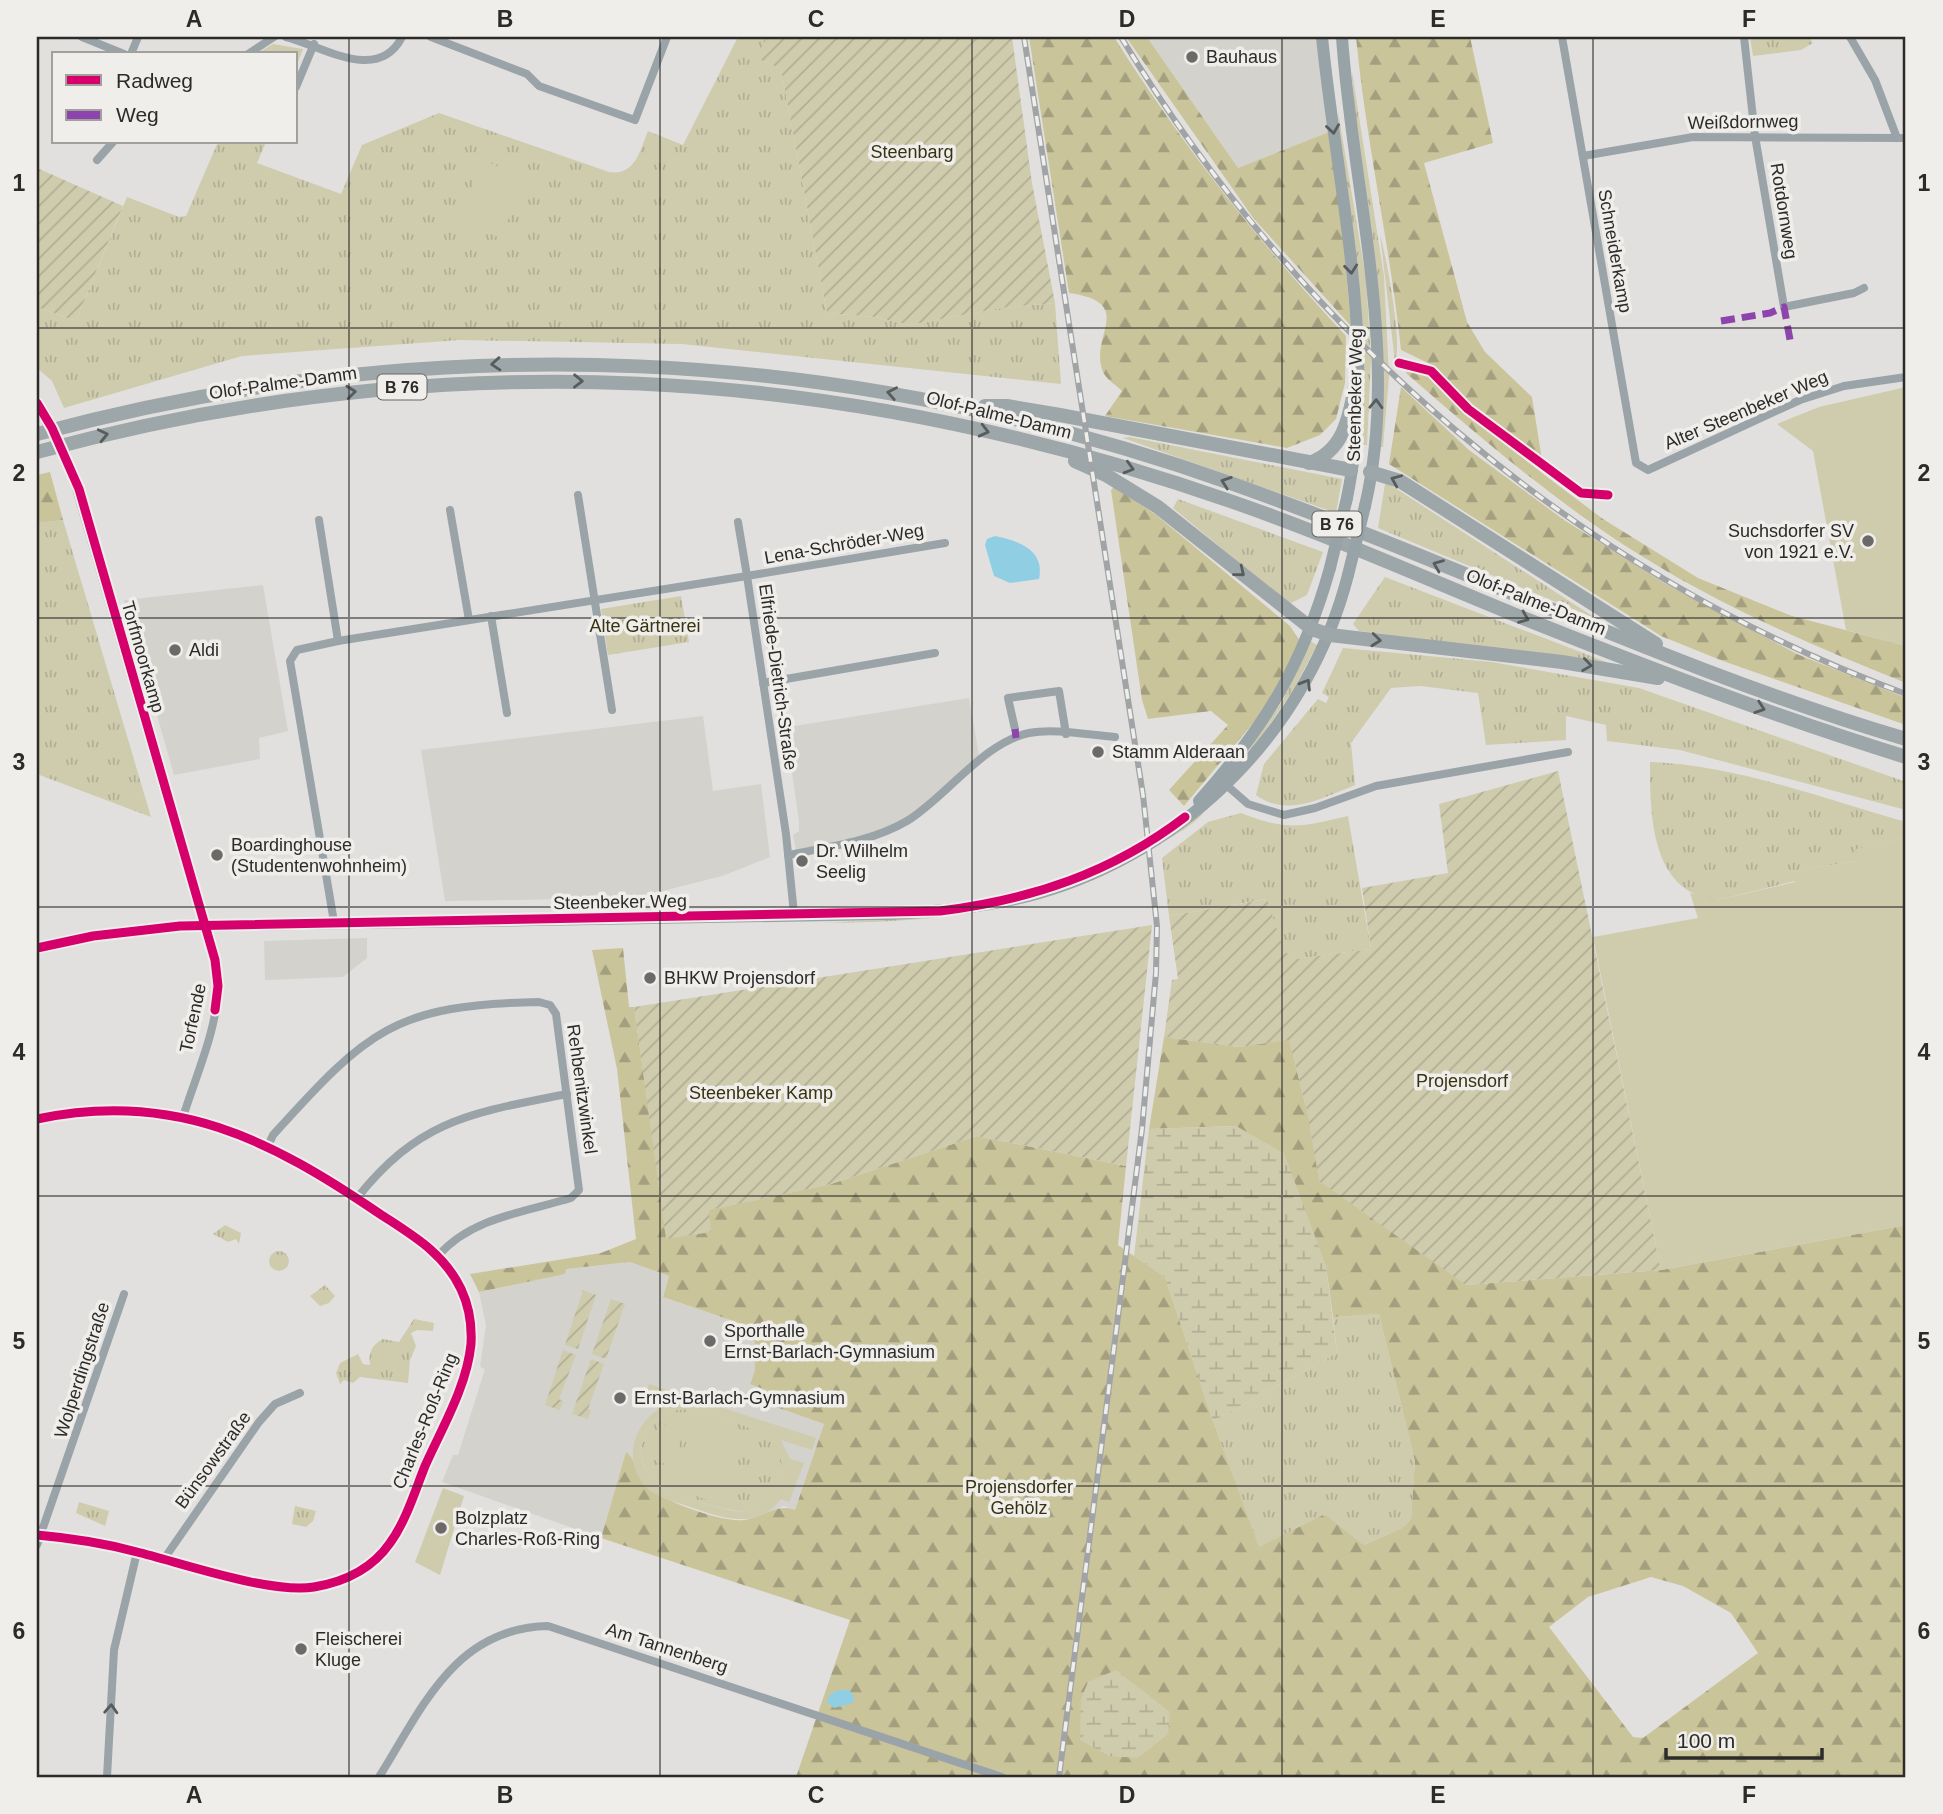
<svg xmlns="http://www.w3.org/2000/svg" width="1943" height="1814" viewBox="0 0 1943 1814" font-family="Helvetica,sans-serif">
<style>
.built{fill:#d3d2cc}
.grass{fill:url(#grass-tufts)}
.forest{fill:url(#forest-firs);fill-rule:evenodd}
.wetland{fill:url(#wetland-marsh)}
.garden{fill:url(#garden-furrows)}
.pitch{fill:#cfcbad;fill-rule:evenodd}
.water{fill:#90cee4}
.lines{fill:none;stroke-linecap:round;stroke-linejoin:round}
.minor{stroke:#9aa4a8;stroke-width:8}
.tertiary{stroke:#9aa4a8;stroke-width:10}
.secondary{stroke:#98a3a7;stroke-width:12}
.trunk{stroke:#9da6a9;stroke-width:14}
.rail-casing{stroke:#a0a4a6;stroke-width:6}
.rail{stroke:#efeeea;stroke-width:3.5;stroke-dasharray:10;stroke-linecap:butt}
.tertiary-bridge{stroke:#9aa4a8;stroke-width:10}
.secondary-bridge{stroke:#98a3a7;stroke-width:12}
.quiet{stroke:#8e44ad;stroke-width:7;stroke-dasharray:14 7;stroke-linecap:butt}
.cycleway-casing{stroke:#efeeea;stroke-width:13}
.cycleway{stroke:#d6006c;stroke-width:9}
.oneway{stroke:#575b5c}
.oneway2{stroke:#595c5d}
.oneway3{stroke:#585b5c}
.grid{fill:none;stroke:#2c2b2a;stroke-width:2;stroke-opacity:0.55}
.poi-dot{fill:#6b6a69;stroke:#efeeea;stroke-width:2.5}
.labels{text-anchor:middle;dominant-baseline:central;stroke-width:7;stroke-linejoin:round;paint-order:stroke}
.shield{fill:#efeeea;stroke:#666664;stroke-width:2}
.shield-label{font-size:16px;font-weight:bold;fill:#2c2b2a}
.poi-label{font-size:18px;fill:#2c2b2a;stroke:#efeeea;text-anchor:start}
.street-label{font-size:18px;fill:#2c2b2a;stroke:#efeeea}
.park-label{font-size:18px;fill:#373312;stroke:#efeeea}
.neatline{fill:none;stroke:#2c2b2a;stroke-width:2.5}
.grid-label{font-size:23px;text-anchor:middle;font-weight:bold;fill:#2c2b2a}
</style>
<defs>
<pattern id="grass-tufts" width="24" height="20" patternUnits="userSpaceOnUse" patternTransform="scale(1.75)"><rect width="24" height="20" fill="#cfcbad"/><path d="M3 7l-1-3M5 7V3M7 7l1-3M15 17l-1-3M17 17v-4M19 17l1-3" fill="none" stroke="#b2ae95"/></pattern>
<pattern id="forest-firs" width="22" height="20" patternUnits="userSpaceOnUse" patternTransform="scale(1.75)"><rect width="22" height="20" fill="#cac49a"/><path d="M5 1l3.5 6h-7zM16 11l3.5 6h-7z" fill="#a49f7e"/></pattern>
<pattern id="wetland-marsh" width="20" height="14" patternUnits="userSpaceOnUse" patternTransform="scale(1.75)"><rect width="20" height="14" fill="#cfcbad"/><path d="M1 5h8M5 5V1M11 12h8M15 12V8" fill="none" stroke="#b2ae95"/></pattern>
<pattern id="garden-furrows" width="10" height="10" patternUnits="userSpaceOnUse" patternTransform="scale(1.75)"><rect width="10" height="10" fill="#cfcbad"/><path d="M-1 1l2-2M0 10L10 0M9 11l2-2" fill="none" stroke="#b2ae95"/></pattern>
</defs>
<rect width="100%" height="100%" fill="#e1e0de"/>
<g class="built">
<path d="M1147,37H1317L1329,132L1238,168Z"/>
<path d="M263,585L288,731L259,738L260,759L174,775L124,600Z"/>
<path d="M969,698L980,761L917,812L880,832L796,851L793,835L799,831V822L789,751H780L776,729Z"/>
<path d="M703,716L713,791L761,784L770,857L722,876L635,898L445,901L421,750Z"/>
<path d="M367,938V958L343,977L265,980L264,941Z"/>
<path d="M631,1262L669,1276L663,1297L754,1328L755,1370L750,1383L766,1390L762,1402L824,1424L795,1510L784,1506L750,1519L662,1498L626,1453L601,1538L442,1482L453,1455H458L485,1369L480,1367L486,1325L479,1292L564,1274L566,1269Z"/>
</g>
<g class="grass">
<path d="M738,37H767L758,58L781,69L827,313L875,317L909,325L1001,308L1055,303L1061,384L682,344L460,340L242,356L64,408L52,381L37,368V307L76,321L127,197L179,217L186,216L218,142H266L257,163L341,194L362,145L439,113L609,172C635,176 640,151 648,131L683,145Z"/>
<path d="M1750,37H1809L1813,43L1801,50L1753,56Z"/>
<path d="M273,44L303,49L296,67V54H256Z"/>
<path d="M1352,72L1384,276L1389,377L1383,447H1379Z"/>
<path d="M1338,111L1366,279L1371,359L1367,445H1359Z"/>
<path d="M1380,234C1386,256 1403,345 1395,362Z"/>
<path d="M1130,437L1342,479L1336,513L1123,438Z"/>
<path d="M1385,484H1389L1597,619L1378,528Z"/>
<path d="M1178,499L1323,552L1307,595L1289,604L1173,508Z"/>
<path d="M63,520L151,817L37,774V523Z"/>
<path d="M1385,577L1609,663L1359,631L1353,624Z"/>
<path d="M681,596L689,642L608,655L601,609Z"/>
<path d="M1310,641L1317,645L1295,687L1253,749L1250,748L1283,700Z"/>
<path d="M1343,648L1492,662L1639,688L1906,782V810L1680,750L1607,741L1606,725L1566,716V740L1486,745L1478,693L1420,686L1391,688L1351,743L1355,785C1323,798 1287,818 1256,795L1264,764L1318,699L1326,703L1329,697L1322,693Z"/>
<path d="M1650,762C1737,765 1823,799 1906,822V838L1857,849V861L1794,871L1795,881L1717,900C1650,893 1650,813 1650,762Z"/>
<path d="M1206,808C1200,822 1175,835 1161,843C1057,912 942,922 820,923L885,920L1047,896Z"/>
<path d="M1241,813C1287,831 1301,827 1348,816L1371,949L1296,959L1284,952L1266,899L1169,916L1162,858L1208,822Z"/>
<path d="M225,1225L241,1233L239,1244L236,1239L228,1242L213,1234Z"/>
<circle cx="279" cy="1261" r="10"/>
<path d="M325,1285L335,1296L329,1303L320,1306L310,1296Z"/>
<path d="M1379,1314L1415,1461L1411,1519L1402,1528L1364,1545L1325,1514L1259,1548L1213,1421L1337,1353L1333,1317Z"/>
<path d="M414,1319L434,1323L433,1331L417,1330L411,1333L416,1346L410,1360L408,1383L360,1377L353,1383L344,1380L340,1384L336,1373L340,1363L358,1354L363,1364L370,1365C368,1352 372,1345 383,1339L399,1342Z"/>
<path d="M683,1409C704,1411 752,1425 769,1439C796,1462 778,1509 744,1511C727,1512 669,1494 657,1483C626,1456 646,1413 683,1409Z"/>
<path d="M79,1502L109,1511L105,1526L76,1513Z"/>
<path d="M295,1506L316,1511L313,1521L306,1527L292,1524Z"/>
</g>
<g class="forest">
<path d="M1029,37H1114C1182,145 1259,243 1346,336L1345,383L1336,419L1320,435L1287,448L1105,416L1122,391C1116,385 1106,379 1103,372C1088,336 1138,303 1069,293Z"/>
<path d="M1126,37H1147L1238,168L1329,132L1339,191L1351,326L1254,219Z"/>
<path d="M1356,37H1470L1493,143L1424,163L1467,322L1485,352L1532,397L1542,460L1473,407L1434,366L1401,350C1390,245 1366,142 1356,37Z"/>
<path d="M1408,369L1436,378L1465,413L1555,483L1603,519L1698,578L1792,616L1906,646V683C1809,645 1712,602 1624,545C1546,494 1476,434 1406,373Z"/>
<path d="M1401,387L1469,450L1564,520L1664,583L1797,654L1906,698V725L1723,661L1661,636L1389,464Z"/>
<path d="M50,472L63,520L37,523V475Z"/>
<path d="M1114,487L1155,514L1290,626L1300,641L1275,691L1254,722L1184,806L1169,790L1228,725L1211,711L1148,719L1142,700L1111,490Z"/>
<path d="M623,948L629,1007H634L667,1238L708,1210L831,1184L977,1136L1126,1166L1118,1245L1165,1277L1213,1421L1259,1547L1325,1514L1364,1545L1402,1528L1411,1519L1415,1461L1379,1314L1333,1317L1326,1266L1236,1126L1149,1129L1164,1037L1239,1047L1289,1039L1307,1111L1466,1285L1661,1270L1906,1225V1777H796L850,1620L601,1538L626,1452C637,1461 635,1474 644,1484C658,1500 723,1523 744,1520C763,1517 778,1503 795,1510L824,1424L762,1402L766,1390L750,1384L755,1370L754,1328L663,1297L669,1276L630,1262L566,1269L565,1274L479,1292L470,1274L601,1253L636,1239L617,1069L592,950ZM1651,1577L1683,1586L1731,1613L1758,1653L1643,1738L1633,1737L1549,1627L1588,1597Z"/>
</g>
<g class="wetland">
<path d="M1236,1126L1284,1153L1326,1266L1337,1353L1213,1421L1165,1277L1134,1256L1149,1129Z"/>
<path d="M1116,1670L1170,1712L1168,1734L1138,1758L1109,1756L1080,1740L1081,1699L1088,1682Z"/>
</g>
<g class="garden">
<path d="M767,37H1012L1032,183L1055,303L1001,308L909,325L875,317L827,313L781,69L757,58Z"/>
<path d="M37,168L123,206L76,321L37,307Z"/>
<path d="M1558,771L1661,1270L1466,1285L1319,1181L1307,1111L1289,1040L1239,1047L1164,1037L1172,980L1178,979L1169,916L1267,899L1284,951L1296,959L1371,949L1362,888L1448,873L1439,804Z"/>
<path d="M1152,925L1126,1166L977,1136L831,1184L709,1210L711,1232L666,1239L634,1007Z"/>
<path d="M583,1290L596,1295L578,1349L565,1345Z"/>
<path d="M611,1299L625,1304L606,1359L592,1354Z"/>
<path d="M563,1350L576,1355L559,1399L563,1401L560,1410L545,1405Z"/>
<path d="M591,1359L604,1364L588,1409L591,1410L588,1419L572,1414Z"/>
</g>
<g class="pitch">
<path d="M483,160L526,179L500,238L458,220Z"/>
<path d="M1906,387V646L1846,630L1813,451L1777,424L1819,407Z"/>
<path d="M1906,838V1225L1661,1270L1593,937L1698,918L1690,893L1717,900L1795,882L1793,871L1857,861L1856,849Z"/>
<path d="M649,1384L816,1438L812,1450L781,1440L790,1459L804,1463L789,1502L781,1499C756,1532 719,1517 687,1506C673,1501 658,1498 647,1488C619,1460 636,1417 668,1404L645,1395ZM683,1409C703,1410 759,1427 772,1443C798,1472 770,1517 733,1511C716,1508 670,1494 657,1483C625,1457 646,1413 683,1409Z"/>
<path d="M696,1414L748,1432L723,1505L671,1488Z"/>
<path d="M660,1423L684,1431L672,1466L648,1458Z"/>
<path d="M443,1488L464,1496L440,1575L415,1562Z"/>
</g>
<g class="water">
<path d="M995,536C1018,541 1045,549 1039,579L1010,583L994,576L985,545L987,539Z"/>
<path d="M838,1690H849L854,1696L853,1703L834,1708L827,1702L829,1695Z"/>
</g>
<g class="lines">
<g class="minor">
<path d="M82,37L124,54"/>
<path d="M286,37C322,46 378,84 402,37"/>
<path d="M431,37L527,74L539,86L635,120L667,37"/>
<path d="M1562,37L1636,463L1648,470L1800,400L1844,386L1906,377"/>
<path d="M1744,37L1755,136L1784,307L1854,293L1864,288"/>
<path d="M1850,37L1875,80L1897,138"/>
<path d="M131,54L138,37"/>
<path d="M248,54L274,37"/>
<path d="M296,87L314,44"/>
<path d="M1583,156L1693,137L1906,138"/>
<path d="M97,160L113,142"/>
<path d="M578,495L612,710"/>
<path d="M450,510L469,620"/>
<path d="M319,520L338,641"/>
<path d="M738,522L747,576L945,543"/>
<path d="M491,616L507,713"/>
<path d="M763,683L935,653"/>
<path d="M1015,729L1008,698L1059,691L1066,734"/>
<path d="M1224,783L1248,804L1284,815L1315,808L1376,786L1568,752"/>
<path d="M788,855C828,847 871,842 907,821C945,798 984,742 1029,733C1055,728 1088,735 1115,737"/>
<path d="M334,922L290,661L297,650L338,641L747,576L786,834L794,914"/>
<path d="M183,1117C196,1075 218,1028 218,984C218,963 210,944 204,925"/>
<path d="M37,1119C174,1090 270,1139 380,1214C412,1235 444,1253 461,1289C469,1306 472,1326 471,1344C467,1386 442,1428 425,1466C415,1491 406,1521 390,1543C372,1569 344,1582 314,1587C270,1594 182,1563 137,1552C104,1543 71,1538 37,1535"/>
<path d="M268,1146L273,1135C368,1030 394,1005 539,1002L550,1005L556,1014L579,1190L571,1198C525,1212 471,1218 439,1255"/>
<path d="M357,1198C421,1118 472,1113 567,1094"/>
<path d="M37,1545L124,1294"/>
<path d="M164,1559L259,1422L275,1404L300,1393"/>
<path d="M107,1777L114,1650L137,1552"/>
<path d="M379,1777C422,1709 454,1628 548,1626L1002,1777"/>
</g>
<path class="tertiary" d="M72,471L204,925"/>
<g class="secondary">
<path d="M1322,37C1337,189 1378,346 1347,498"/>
<path d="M1342,37C1352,189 1401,354 1365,506"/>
<path d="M1199,801C1266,726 1303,664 1330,568"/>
<path d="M37,948L93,936L180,926L889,914C939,912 988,907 1036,894C1189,851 1309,727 1348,575"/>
</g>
<g class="trunk">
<path d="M985,406H1007L1060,415L1351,470"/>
<path d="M37,434C437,326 843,345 1233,484C1459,564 1676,671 1906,739"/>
<path d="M37,452C445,342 835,363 1233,502C1328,535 1420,576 1513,614C1643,666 1773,716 1906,757"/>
<path d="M1075,461L1106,475L1158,507L1312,629L1330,635L1562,662L1658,678"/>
<path d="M1309,463C1347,450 1350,411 1357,377"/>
<path d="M1370,472L1400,481L1656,644"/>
</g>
<defs>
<g id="rail">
<path d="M1024,37L1143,795L1157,926L1156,973L1142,1129L1059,1777"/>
<path d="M1121,37C1301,335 1577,573 1906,694"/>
</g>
</defs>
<use href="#rail" class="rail-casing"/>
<use href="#rail" class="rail"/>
<path class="tertiary-bridge" d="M39,407L72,471"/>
<g class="secondary-bridge">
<path d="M1330,568L1347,498"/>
<path d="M1348,575L1365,506"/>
</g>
<g class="quiet">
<path d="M1721,321L1770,313L1784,307L1791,345"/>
<path d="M1015,729L1016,738"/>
</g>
<defs>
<g id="cycleway">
<path d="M1399,363L1431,371L1468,409L1581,493L1608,495"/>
<path d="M37,403L52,428L79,489L215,960L218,986L215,1010"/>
<path d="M37,948L93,936L180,926L940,911C1030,900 1112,873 1185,817"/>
<path d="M37,1119C174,1090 270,1139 380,1214C412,1235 444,1253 461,1289C469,1306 472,1326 471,1344C467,1386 442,1428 425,1466C415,1491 406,1521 390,1543C372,1569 344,1582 314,1587C270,1594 182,1563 137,1552C104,1543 71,1538 37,1535"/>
</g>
</defs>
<use href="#cycleway" class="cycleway-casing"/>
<use href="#cycleway" class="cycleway"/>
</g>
<defs><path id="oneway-chevron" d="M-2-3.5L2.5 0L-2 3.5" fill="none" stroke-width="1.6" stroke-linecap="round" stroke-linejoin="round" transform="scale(1.75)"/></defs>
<g class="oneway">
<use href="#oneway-chevron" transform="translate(1333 129) rotate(82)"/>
<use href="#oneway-chevron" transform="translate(1351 269) rotate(84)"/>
<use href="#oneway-chevron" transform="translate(1376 404) rotate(-88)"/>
<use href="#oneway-chevron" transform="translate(1306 684) rotate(-59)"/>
</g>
<g class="oneway2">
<use href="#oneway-chevron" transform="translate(496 364) rotate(176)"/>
<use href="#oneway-chevron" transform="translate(578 381) rotate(1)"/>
<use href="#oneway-chevron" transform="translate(351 392) rotate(-6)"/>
<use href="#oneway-chevron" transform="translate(892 393) rotate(-169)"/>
<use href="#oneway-chevron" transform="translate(984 431) rotate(14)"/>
<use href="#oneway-chevron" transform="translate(103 435) rotate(-13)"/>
<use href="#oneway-chevron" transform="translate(1129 468) rotate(16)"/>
<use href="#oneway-chevron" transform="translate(1396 480) rotate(-157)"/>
<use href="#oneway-chevron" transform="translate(1226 482) rotate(-161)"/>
<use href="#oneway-chevron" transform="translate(1438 565) rotate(-158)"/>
<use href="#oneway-chevron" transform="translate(1240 572) rotate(39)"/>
<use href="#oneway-chevron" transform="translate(1524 618) rotate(22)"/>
<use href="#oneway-chevron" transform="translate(1376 640) rotate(6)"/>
<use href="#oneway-chevron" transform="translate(1587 665) rotate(8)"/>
<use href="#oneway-chevron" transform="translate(1760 708) rotate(19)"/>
</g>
<use class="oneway3" href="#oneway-chevron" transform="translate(111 1709) rotate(-87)"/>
<path class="grid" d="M349,37V1777M660,37V1777M972,37V1777M1282,37V1777M1593,37V1777M37,328H1906M37,618H1906M37,907H1906M37,1196H1906M37,1486H1906"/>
<g class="poi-dot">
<circle cx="1192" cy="57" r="7"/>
<circle cx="1868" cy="541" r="7"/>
<circle cx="175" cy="650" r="7"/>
<circle cx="1098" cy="752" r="7"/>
<circle cx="217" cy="855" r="7"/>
<circle cx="802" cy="861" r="7"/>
<circle cx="650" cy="978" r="7"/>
<circle cx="710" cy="1341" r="7"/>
<circle cx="620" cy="1398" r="7"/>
<circle cx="441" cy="1528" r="7"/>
<circle cx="301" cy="1649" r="7"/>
</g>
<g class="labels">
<g class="shield">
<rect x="377.5" y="374.5" width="49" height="25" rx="5"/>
<rect x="1312.5" y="511.5" width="49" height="25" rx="5"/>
</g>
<g class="shield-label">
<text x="402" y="387">B 76</text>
<text x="1337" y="524">B 76</text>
</g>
<g class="poi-label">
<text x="1206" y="57">Bauhaus</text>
<text x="1854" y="531" text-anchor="end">Suchsdorfer SV<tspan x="1854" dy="21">von 1921 e.V.</tspan></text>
<text x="189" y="650">Aldi</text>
<text x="1112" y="752">Stamm Alderaan</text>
<text x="231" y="845">Boardinghouse<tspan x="231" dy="21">(Studentenwohnheim)</tspan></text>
<text x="816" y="851">Dr. Wilhelm<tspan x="816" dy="21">Seelig</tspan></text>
<text x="664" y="978">BHKW Projensdorf</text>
<text x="724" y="1331">Sporthalle<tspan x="724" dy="21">Ernst-Barlach-Gymnasium</tspan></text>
<text x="634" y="1398">Ernst-Barlach-Gymnasium</text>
<text x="455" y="1518">Bolzplatz<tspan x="455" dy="21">Charles-Roß-Ring</tspan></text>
<text x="315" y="1639">Fleischerei<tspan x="315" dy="21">Kluge</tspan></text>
</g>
<g class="street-label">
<text transform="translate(1743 122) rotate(-1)">Weißdornweg</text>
<text transform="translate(1784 211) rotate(81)">Rotdornweg</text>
<text transform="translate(1615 251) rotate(80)">Schneiderkamp</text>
<text transform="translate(283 383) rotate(-8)">Olof-Palme-Damm</text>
<text transform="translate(1355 395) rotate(-89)">Steenbeker Weg</text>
<text transform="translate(1746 410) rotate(-23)">Alter Steenbeker Weg</text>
<text transform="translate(999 415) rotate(14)">Olof-Palme-Damm</text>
<text transform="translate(844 544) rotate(-10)">Lena-Schröder-Weg</text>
<text transform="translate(1536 602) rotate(22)">Olof-Palme-Damm</text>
<text transform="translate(143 657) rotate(74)">Torfmoorkamp</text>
<text transform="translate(778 677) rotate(82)">Elfriede-Dietrich-Straße</text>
<text transform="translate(620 902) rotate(-1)">Steenbeker Weg</text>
<text transform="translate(193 1018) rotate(-78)">Torfende</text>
<text transform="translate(582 1089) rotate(82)">Rehbenitzwinkel</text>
<text transform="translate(82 1370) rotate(-72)">Wolperdingstraße</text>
<text transform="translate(425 1421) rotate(-68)">Charles-Roß-Ring</text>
<text transform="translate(213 1460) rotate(-54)">Bünsowstraße</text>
<text transform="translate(667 1648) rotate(18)">Am Tannenberg</text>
</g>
<g class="park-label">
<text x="912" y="152">Steenbarg</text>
<text x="645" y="626">Alte Gärtnerei</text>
<text x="1462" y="1081">Projensdorf</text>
<text x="761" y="1093">Steenbeker Kamp</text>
<text x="1019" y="1487">Projensdorfer<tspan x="1019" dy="21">Gehölz</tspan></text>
</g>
</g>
<rect width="1943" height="1814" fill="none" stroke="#efeeea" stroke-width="77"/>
<rect x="52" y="52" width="245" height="91" fill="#efeeea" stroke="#a1a09d" stroke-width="2"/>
<rect x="66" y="75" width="35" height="10" fill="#d6006c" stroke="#a1a09d" stroke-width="2"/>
<text x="116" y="88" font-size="21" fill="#2c2b2a">Radweg</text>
<rect x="66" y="110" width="35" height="10" fill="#8e44ad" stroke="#a1a09d" stroke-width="2"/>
<text x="116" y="122" font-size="21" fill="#2c2b2a">Weg</text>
<path d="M1666 1748v10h156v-10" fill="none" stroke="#2c2b2a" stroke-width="3.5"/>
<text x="1677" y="1748" font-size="21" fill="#2c2b2a" stroke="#efeeea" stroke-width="5" paint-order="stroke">100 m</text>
<rect x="38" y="38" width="1866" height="1738" class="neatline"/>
<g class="grid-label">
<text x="194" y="27">A</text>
<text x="505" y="27">B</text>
<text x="816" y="27">C</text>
<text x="1127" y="27">D</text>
<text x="1438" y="27">E</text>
<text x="1749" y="27">F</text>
<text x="19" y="191">1</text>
<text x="1924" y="191">1</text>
<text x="19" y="481">2</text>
<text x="1924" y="481">2</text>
<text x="19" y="770">3</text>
<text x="1924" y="770">3</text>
<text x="19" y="1060">4</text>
<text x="1924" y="1060">4</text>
<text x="19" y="1349">5</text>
<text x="1924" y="1349">5</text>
<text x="19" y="1639">6</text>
<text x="1924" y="1639">6</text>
<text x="194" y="1803">A</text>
<text x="505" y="1803">B</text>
<text x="816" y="1803">C</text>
<text x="1127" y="1803">D</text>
<text x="1438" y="1803">E</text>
<text x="1749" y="1803">F</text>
</g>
</svg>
